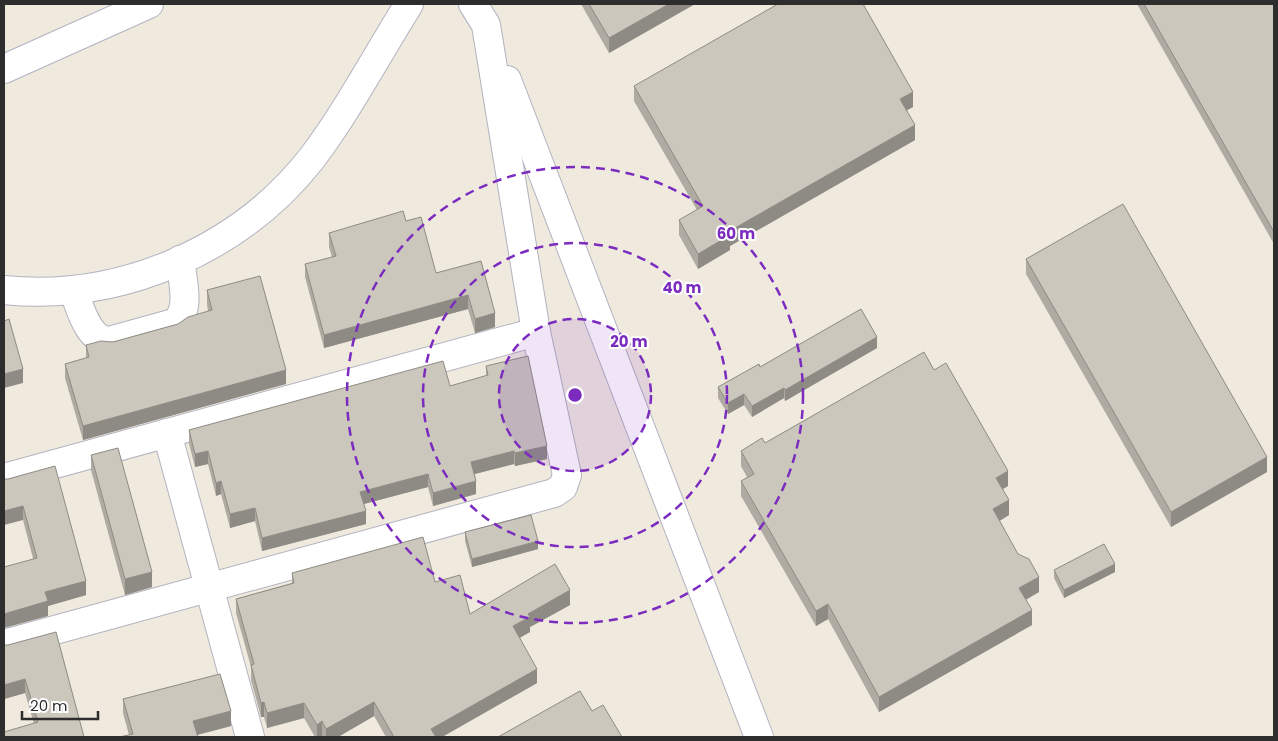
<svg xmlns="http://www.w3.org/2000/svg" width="1278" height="741" viewBox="0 0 1278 741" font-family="Poppins,sans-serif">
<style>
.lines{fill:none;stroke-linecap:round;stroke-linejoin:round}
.minor-casing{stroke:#b2b3c1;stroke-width:30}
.minor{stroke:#fff;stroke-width:28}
.wall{fill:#afaba2}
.shaded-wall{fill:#8e8b84}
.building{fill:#cbc7bc;stroke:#8e8b84}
.ring{fill:none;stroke:#7b2cbf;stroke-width:2.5;stroke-dasharray:9 6}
.centre{fill:#7b2cbf;stroke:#fff;stroke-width:2.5}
.ring-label{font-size:15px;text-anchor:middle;font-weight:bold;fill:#7b2cbf;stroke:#fff;stroke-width:4;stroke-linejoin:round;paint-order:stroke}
</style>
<rect width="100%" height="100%" fill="#efe9de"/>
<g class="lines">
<defs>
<g id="minor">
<path d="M4,69L149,4"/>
<path d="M507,80L759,737"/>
<path d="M4,290C120,302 240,250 312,158C348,110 377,55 409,4"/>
<path d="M73,290C80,306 87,340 109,341L174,323C192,311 182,279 180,260"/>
<path d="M167,433L250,737"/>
<path d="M4,478L536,332"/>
<path d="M4,644L554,493L563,487L567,475L536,332L486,25L473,4"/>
</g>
</defs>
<use href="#minor" class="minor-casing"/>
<use href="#minor" class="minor"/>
</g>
<g class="wall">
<path d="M581,4H695L609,53Z"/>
<path d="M1137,4H1274V244Z"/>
<path d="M634,86L913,107L907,110L915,140L730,246V250L698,269L679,235V220L697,210L634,101Z"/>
<path d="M406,221L436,273L481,261L495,327L475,333L468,309L324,348L305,277V264L332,257L329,247V233Z"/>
<path d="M1026,259L1267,472L1171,527L1026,274Z"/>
<path d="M207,290L286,384L83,440L65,378V364L86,358V345L113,342L178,324L208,311L207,304Z"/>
<path d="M877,348L785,401L784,398L752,417L744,405L728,414L718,398V387L760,367Z"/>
<path d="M486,366L547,459L515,466L514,464L474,474L476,494L433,506L428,487L364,504L366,524L262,551L255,521L230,528L221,494L216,496L208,464L195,467L189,444V430L450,386L486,376Z"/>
<path d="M934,370L1008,486L1003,489L1009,515L999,521L1039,592L1026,600L1032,625L879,712L828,619L816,626L741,496V481L747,477L741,466V451L765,443Z"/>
<path d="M91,455L152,587L125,595L91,470Z"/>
<path d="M4,479L86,595L48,606V616L23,520Z"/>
<path d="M465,532L538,549L472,567L465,541Z"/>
<path d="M1054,570L1115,572L1064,598L1054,578Z"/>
<path d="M292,573L435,582L470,614L570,605L530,627V632L520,638L537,683L442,737H386L374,716L338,737H323L322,736L320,737H315L304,718L267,728L264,717H261L251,680V667L236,613V599L292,583Z"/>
<path d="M4,645L84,737L34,724L25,693L4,699Z"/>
<path d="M123,699L231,726L197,735H129L123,713Z"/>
</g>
<g class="shaded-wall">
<path d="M669,4H695L609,53V38Z"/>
<path d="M913,92V107L900,114V99Z"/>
<path d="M915,125V140L730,246V250L698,269V254L728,232Z"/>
<path d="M468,295V309L324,348V335Z"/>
<path d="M495,313V327L475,333V319Z"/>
<path d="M877,337V348L785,401V390Z"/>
<path d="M23,369V383L4,388V374Z"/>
<path d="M286,370V384L83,440V426Z"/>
<path d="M784,388V398L752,417V406Z"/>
<path d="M744,394V405L728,414V403Z"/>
<path d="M547,446V459L515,466V453Z"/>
<path d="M208,451V464L195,467V454Z"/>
<path d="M514,451V464L471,475V462Z"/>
<path d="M1267,457V472L1171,527V512Z"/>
<path d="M1008,471V486L996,493V478Z"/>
<path d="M428,474V487L360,505V492Z"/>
<path d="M221,481V494L216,496V483Z"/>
<path d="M476,481V494L433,506V493Z"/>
<path d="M1009,500V515L993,525V509Z"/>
<path d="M23,506V520L4,525V511Z"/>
<path d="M255,508V521L230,528V514Z"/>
<path d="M366,511V524L262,551V538Z"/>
<path d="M538,541V549L472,567V559Z"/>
<path d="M1115,564V572L1064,598V590Z"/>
<path d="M152,572V587L125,595V579Z"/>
<path d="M1039,577V592L1019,603V588Z"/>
<path d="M86,581V595L48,606V616L4,628V614L45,592Z"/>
<path d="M570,590V605L530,627V632L513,641V626L528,614Z"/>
<path d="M828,604V619L816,626V611Z"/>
<path d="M1032,610V625L879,712V697Z"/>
<path d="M537,669V683L442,737H431V729Z"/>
<path d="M25,679V693L4,699V685Z"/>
<path d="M264,702V717H261V703Z"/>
<path d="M374,702V716L338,737H326V729Z"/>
<path d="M304,703V718L267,728V713Z"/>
<path d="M231,711V726L193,736V721Z"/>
<path d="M322,721V736L320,737H317V725Z"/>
</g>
<g class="building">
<path d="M589,4H669L609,38Z"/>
<path d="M778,4H863L913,92L900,99L915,125L728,232L730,235L698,254L679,220L703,206L634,86Z"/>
<path d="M1144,4H1274V232Z"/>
<path d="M1123,204L1267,457L1171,512L1026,259Z"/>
<path d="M403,211L406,221L421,217L436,273L481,261L495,313L475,319L468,295L324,335L305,264L336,256L329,233Z"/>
<path d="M260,276L286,370L83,426L65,364L89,357L86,345L101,341L113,342L178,324L188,317L212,310L207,290Z"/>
<path d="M861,309L877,337L785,390L784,388L752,406L744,394L728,403L718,387L759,364L760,367Z"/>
<path d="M9,319L23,369L4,374V321Z"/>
<path d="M924,352L934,370L946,363L1008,471L996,478L1009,500L993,509L1018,554L1029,559L1039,577L1019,588L1032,610L879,697L828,604L816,611L741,481L754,474L741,451L762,438L765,443Z"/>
<path d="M528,356L547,446L515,453L514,451L471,462L476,481L433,493L428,474L360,492L366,511L262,538L255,508L230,514L221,481L216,483L208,451L195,454L189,430L443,361L450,386L488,375L486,366Z"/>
<path d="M118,448L152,572L125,579L91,455Z"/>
<path d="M55,466L86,581L45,592L48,601L4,614V567L37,558L23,506L4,511V479H8Z"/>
<path d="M531,515L538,541L472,559L465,532Z"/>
<path d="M423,537L435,582L460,575L470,614L555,564L570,590L528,614L530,617L513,626L537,669L431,729L436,737H394L374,702L326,729L322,721L317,725L304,703L267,713L264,702L261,703L251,665L254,664L236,599L294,583L292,573Z"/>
<path d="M1104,544L1115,564L1064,590L1054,570Z"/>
<path d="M56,632L84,737H4V732L38,722L25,679L4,685V645H8Z"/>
<path d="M220,674L231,711L193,721L198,737H119L133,734L123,699Z"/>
<path d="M580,691L592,711L603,705L622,737H498Z"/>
</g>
<circle cx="575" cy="395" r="76" fill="#7b2cbf" fill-opacity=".12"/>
<g class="ring">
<circle cx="575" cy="395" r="76"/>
<circle cx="575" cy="395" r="152"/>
<circle cx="575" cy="395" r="228"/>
</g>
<circle cx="575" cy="395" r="8" class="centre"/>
<g class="ring-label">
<text x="736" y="239">60 m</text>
<text x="682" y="293">40 m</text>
<text x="629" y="347">20 m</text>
</g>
<rect width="1278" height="741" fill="none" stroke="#2d2d2d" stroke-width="10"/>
<path d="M22 711v8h76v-8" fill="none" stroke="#2d2d2d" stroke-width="2.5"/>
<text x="30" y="711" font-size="15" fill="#2d2d2d" stroke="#ffffff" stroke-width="4" paint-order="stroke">20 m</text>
</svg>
